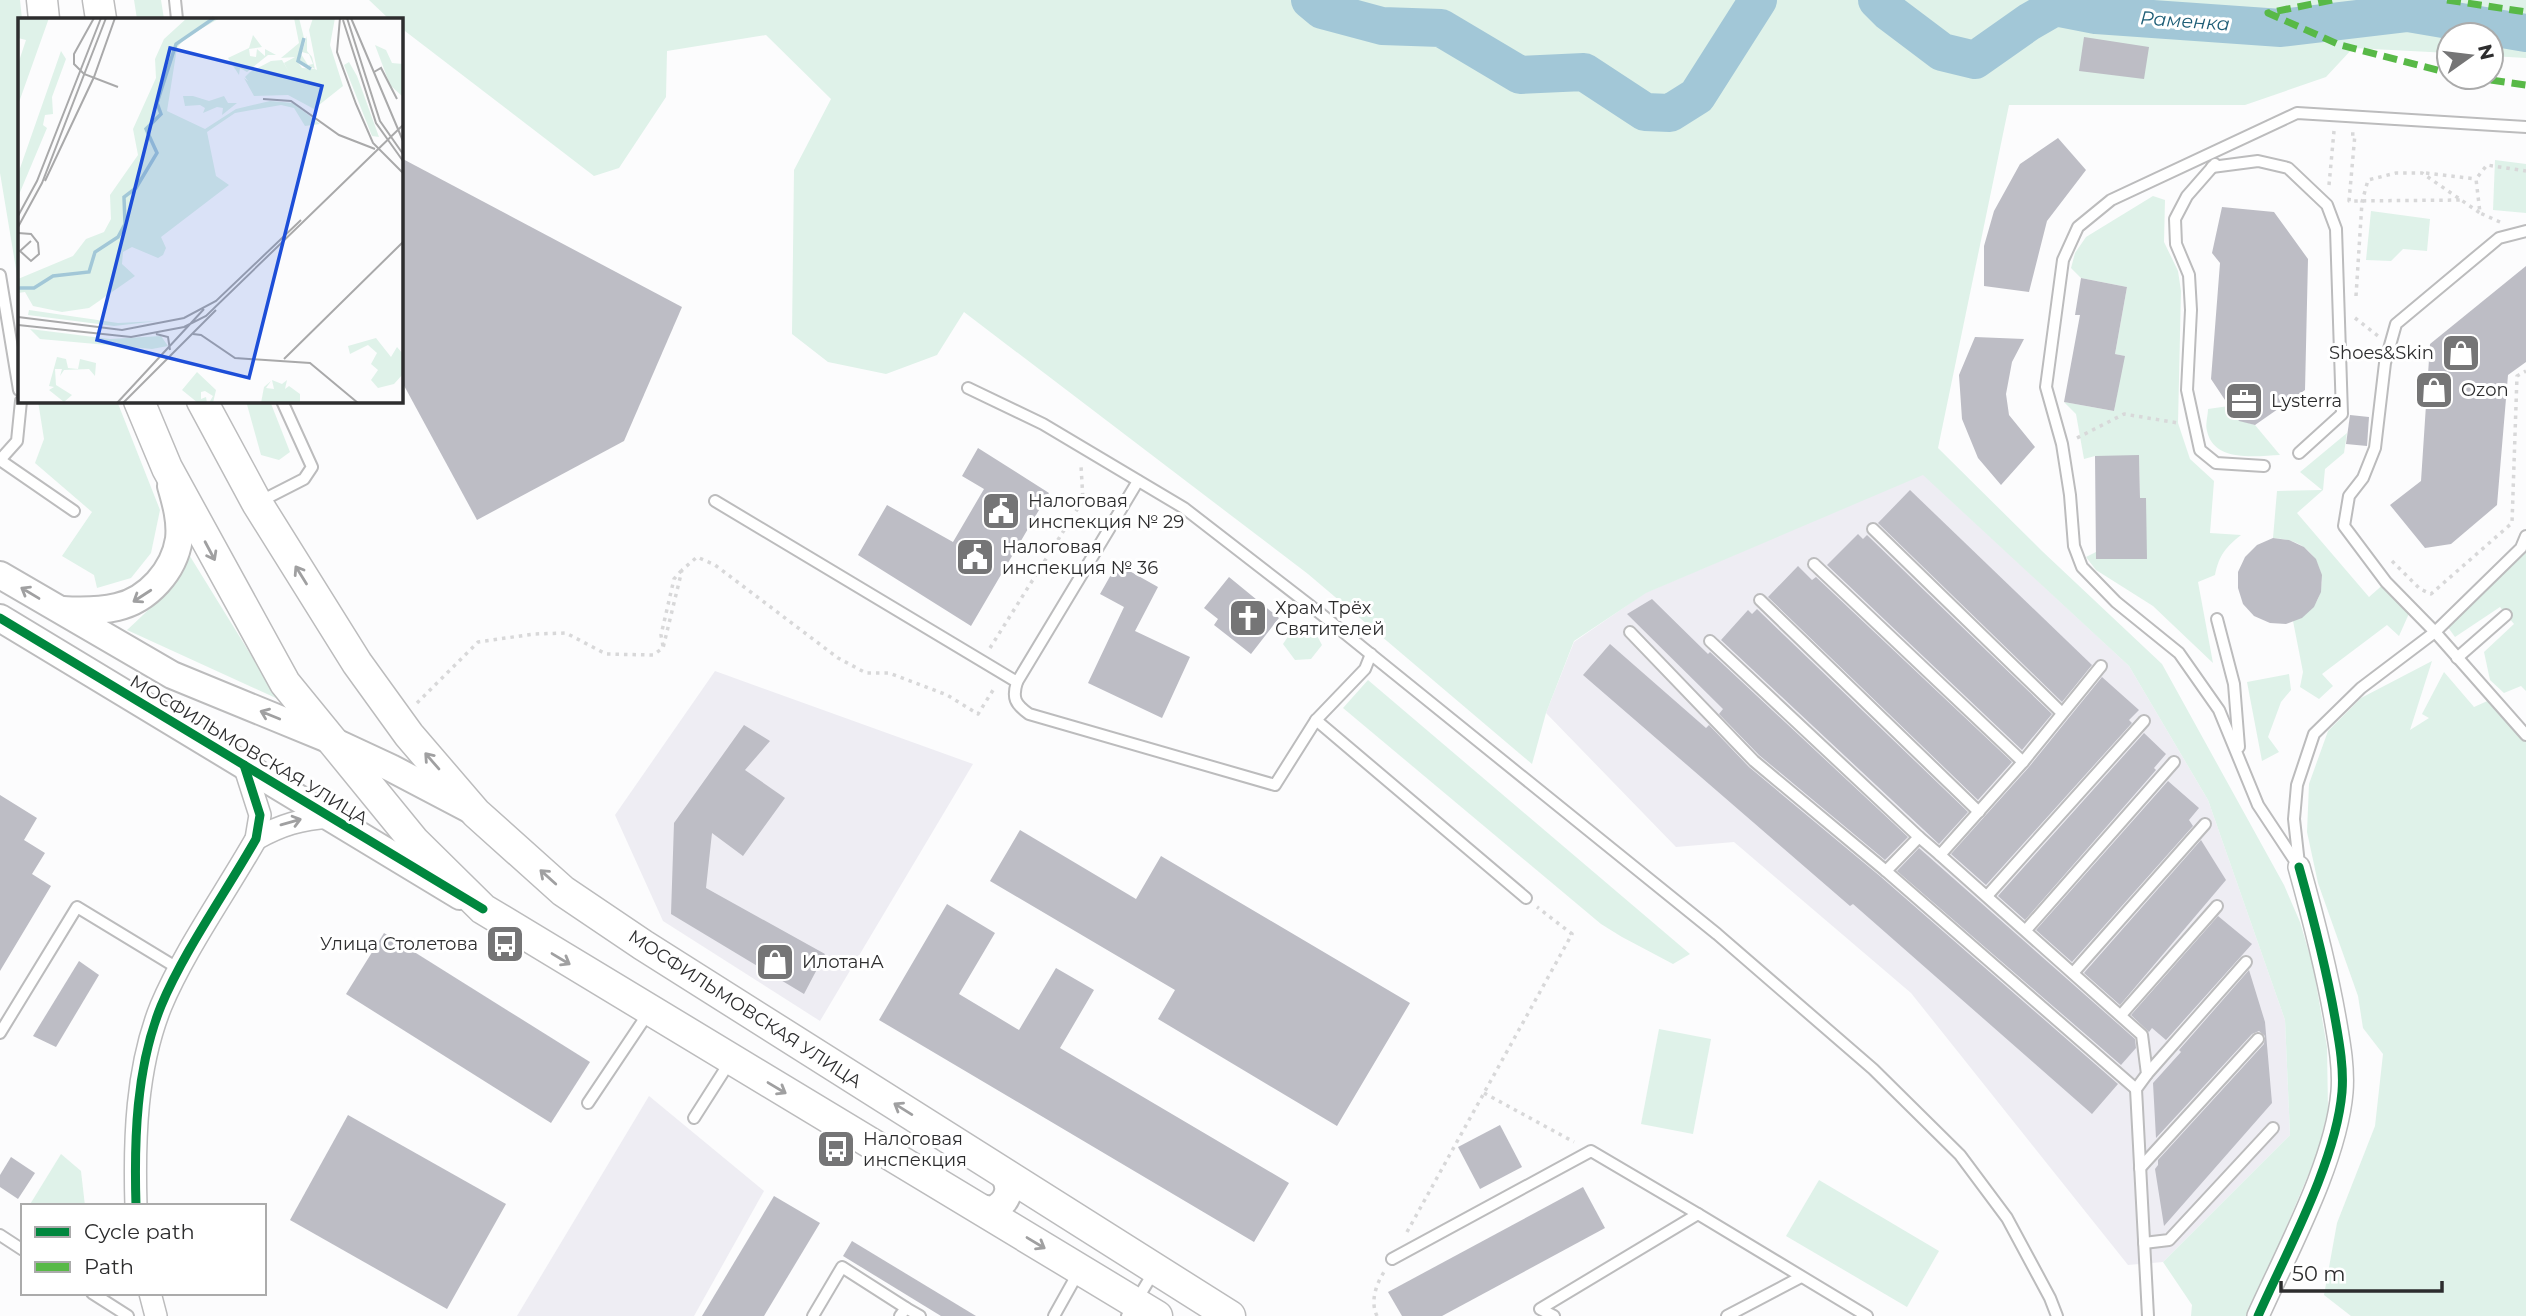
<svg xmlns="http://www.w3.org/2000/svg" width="2526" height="1316" viewBox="0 0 2526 1316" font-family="Montserrat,sans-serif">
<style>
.built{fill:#eeedf3}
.green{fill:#dff2e9}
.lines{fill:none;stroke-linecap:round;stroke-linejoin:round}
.river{stroke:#a2c7d7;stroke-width:38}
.building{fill:#bdbdc5}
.service-casing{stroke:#bcbcbd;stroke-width:14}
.minor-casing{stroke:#bcbcbd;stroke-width:24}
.tertiary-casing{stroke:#bcbcbd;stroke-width:30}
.secondary-casing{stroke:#bcbcbd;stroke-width:33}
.path{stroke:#d8d8d9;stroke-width:3.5;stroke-dasharray:3.5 5;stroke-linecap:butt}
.service{stroke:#fff;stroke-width:10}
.minor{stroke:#fff;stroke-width:21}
.tertiary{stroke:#fff;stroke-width:26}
.secondary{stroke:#fff;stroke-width:30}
.quiet{stroke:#58b947;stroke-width:7;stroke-dasharray:14 7;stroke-linecap:butt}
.cycleway-casing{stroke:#fff;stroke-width:13}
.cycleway{stroke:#00873e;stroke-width:9}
.oneway{stroke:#a0a0a1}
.labels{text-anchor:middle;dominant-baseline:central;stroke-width:6;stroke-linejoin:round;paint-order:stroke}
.poi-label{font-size:18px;fill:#2d2d2e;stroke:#fff;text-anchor:start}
.street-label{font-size:18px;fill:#2d2d2e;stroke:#fff}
.water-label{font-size:19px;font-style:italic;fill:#1d5d76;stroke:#fff}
.inset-river{fill:none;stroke:#a2c7d7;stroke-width:3.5}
.inset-road{fill:none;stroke:#a9a9aa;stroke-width:2}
.view{fill:#1d4ed8;fill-opacity:0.15;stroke:#1d4ed8;stroke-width:3.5}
.inset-edge{fill:none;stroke:#2d2d2e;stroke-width:3.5}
</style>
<rect width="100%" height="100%" fill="#fcfcfd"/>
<g class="built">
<path d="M1923,474L2129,666L2208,800L2285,1020L2290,1135L2163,1262L2128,1265L1911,993L1734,842L1676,847L1546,713L1574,642L1645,593Z"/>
<path d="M715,671L973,764L820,1021L663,921L615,815Z"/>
<path d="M649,1096L764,1191L694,1316H517Z"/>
</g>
<g class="green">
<path d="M0,0H20L22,19H19V287L0,173Z"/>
<path d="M134,0H161L164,19H137Z"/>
<path d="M369,0H2526V58L2491,56V35H2449V53L2353,48L2326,77L2245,105H2009L1938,448L2042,551L2162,664L2284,885L2300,922L2313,966L2327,1047L2328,1111L2317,1154L2249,1316H2191L2192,1305L2163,1262L2290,1135L2285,1020L2208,800L2129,666L1923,475L1646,593L1574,641L1546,713L1532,764L1308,574L964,312L937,355L886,374L828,362L792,334L794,170L831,99L766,35L667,51L666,97L619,168L594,176L401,28V19H389Z"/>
<path d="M2495,160L2526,164V213L2493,210Z"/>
<path d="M2153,196L2165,200L2164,242L2178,271L2181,291L2178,423L2190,459L2214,481L2210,533L2241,535C2226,547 2219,555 2215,575L2198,582L2213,663L2153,606L2096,570L2086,557L2096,552V559H2146V499L2140,498L2139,456H2095L2084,459L2076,414L2064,402L2114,411L2124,356L2115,354L2127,287L2081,278L2071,268L2075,253L2086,237Z"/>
<path d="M2371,211L2430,219L2427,251L2403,249L2391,261L2366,260Z"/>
<path d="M38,401H117L160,510L151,553L131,578L97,588L94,575L62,556L92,512L35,463L44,439Z"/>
<path d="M246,401H270L290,452L279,460L261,455Z"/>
<path d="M2229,406L2239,420L2255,425L2280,455C2257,456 2214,463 2207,431C2205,425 2208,415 2208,409Z"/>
<path d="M2347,433L2344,453L2325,469L2323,490L2297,513L2369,597L2386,582L2411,609L2399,636L2387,625L2322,674L2333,686L2319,699L2300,687L2303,672L2293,621C2300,616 2311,611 2315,604C2327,586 2322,561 2305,548C2296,541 2284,539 2273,538L2277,491L2322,490L2300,472Z"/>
<path d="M2526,536V691L2521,686L2504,693L2490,680L2484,652L2514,624L2500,607L2455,637L2445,623Z"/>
<path d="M188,553L278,699L127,630C154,605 174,588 188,553Z"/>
<path d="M1295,626L1314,630L1322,645L1311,659L1295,660L1283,644Z"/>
<path d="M2432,661L2410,730L2429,718L2422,714L2444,672L2474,707L2494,698L2526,735V1316H2351L2324,1295L2337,1223L2375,1126L2383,1054L2363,1028L2358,996L2318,883L2307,832L2309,784L2328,731L2361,698Z"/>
<path d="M2289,674L2291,690L2281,702L2268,737L2279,752L2262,761L2247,682Z"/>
<path d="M1368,680L1690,954L1673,964L1622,937L1601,924L1343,708Z"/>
<path d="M1659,1029L1711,1039L1693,1134L1641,1124Z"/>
<path d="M61,1154L81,1171L85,1206H29Z"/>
<path d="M1819,1180L1939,1251L1907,1307L1786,1236Z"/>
</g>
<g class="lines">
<g class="river">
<path d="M1310,0L1322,10L1382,26L1441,28L1520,75L1584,72L1645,112L1670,113L1697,96L1758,0"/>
<path d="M1877,0L1889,12L1942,52L1975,60L2029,22L2055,7L2096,15L2281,28L2408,13L2526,33"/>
</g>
</g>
<g class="building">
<path d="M2084,37L2149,47L2144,79L2079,71Z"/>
<path d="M2058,138L2086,170L2047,221L2029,292L1984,286V246L1994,211L2020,164Z"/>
<path d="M401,158L682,307L624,441L477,520L401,380Z"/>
<path d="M2222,207L2274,212L2308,259L2305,390L2255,425L2239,421L2211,379L2220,263L2212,253Z"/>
<path d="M2526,266V362L2508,375L2497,505L2451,544L2425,548L2390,505L2421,481L2430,344Z"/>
<path d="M2081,278L2127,287L2115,354L2125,356L2114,411L2064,402L2080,315H2075Z"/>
<path d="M1975,337L2024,339L2012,362L2006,394L2009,415L2035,447L2001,485L1978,458L1962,419L1959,375Z"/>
<path d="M2350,415L2369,417L2367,446L2346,444Z"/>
<path d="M978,448L1049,493L971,626L858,555L887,505L953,542L984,489L962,476Z"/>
<path d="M2139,455L2140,498H2146L2147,559H2096L2095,456Z"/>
<path d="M1910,490L2092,665L2062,702L1878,523Z"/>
<path d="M1858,534L1863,539L1867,535L2052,714L2022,750L1827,565Z"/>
<path d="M2273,538L2289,540L2304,547L2316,559L2322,575L2321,592L2314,607L2302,618L2286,624L2270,623L2254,616L2243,604L2238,588V572L2245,557L2257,545Z"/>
<path d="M1117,564L1158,587L1135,631L1190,657L1162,718L1088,683L1124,607L1100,594Z"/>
<path d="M1798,566L1812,580L1816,577L2012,762L1978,800L1768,597Z"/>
<path d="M1229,577L1279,618L1251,654L1214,625L1218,619L1204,608Z"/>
<path d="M1652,599L1708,654L1710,652L1908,837L1885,860L1759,755L1719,714L1723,709L1627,614Z"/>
<path d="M1757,609L1968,812L1939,844L1721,640L1748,610L1752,614Z"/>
<path d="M1610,644L1706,728L1709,725L1749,767L1881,877L2118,1084L2092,1114L1853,904L1850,906L1583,675Z"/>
<path d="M2102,677L2139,710L2129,720L2132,723L1986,885L1951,854L2029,767Z"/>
<path d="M744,725L770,741L745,770L785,798L743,856L712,833L706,888L825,954L804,994L671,914L674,823Z"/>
<path d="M2144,733L2166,754L2154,768L2156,770L2025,920L1998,896Z"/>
<path d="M2168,781L2199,808L2189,820L2193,826L2072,962L2036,930Z"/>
<path d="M0,795L37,818L24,840L45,853L32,874L51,886L0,971Z"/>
<path d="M1020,830L1136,899L1161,856L1410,1003L1337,1126L1158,1019L1175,990L990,881Z"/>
<path d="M2201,840L2226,880L2120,1005L2084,973Z"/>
<path d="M1919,848L2135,1039L2136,1048L2121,1065L1897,871Z"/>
<path d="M947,904L995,933L959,994L1019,1030L1056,968L1094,990L1060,1048L1289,1183L1254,1242L879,1020Z"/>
<path d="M2218,916L2252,944L2166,1040L2152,1028L2149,1032L2131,1015Z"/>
<path d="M384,933L590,1062L551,1123L346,994Z"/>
<path d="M79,961L99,975L56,1047L33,1036Z"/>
<path d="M2249,970L2265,1022L2272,1103L2164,1226L2155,1169L2158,1165V1160L2264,1044L2265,1036L2259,1031L2252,1034L2156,1138L2153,1083L2181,1052L2179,1050Z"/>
<path d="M348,1115L506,1204L447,1309L290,1220Z"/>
<path d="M1500,1125L1522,1167L1480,1189L1458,1147Z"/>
<path d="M11,1157L35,1173L18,1199L0,1187V1175Z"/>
<path d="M1583,1187L1605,1228L1442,1316H1402L1388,1292Z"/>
<path d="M774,1196L820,1223L764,1316H702Z"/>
<path d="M852,1241L976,1316H941L843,1256Z"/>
</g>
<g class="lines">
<defs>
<g id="service">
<path d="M175,0L177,19"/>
<path d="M2215,164L2187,196L2175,219L2176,244L2189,275L2191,310L2187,390L2200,450L2216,463L2264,466"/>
<path d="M2212,167L2258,161L2288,168L2327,205L2336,229L2342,414L2299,453"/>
<path d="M2526,231L2499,238L2396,324L2385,363L2375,448L2363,478L2349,496L2344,526L2386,582L2435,632L2526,735"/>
<path d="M0,275L19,390"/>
<path d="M968,388L1043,424L1184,508L1321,614L1717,934L1873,1069L1960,1155L2007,1218L2050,1298L2057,1316"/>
<path d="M0,460L74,511"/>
<path d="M0,460L17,441L21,401"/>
<path d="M715,501L1017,682L1138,481"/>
<path d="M259,502L304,479L312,467L282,401"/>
<path d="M1873,529L2062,713"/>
<path d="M1814,564L2023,762"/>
<path d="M1760,600L1979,812"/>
<path d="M2217,619L2234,684L2239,747"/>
<path d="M1630,632L1754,761L1886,871L1919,837"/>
<path d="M1710,641L1919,837L1940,855L2023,762L2101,666"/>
<path d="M1371,654L1365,669L1316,720L1526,898"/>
<path d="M2457,658L2506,615"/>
<path d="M1017,682C1012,698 1015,704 1029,714L1275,785L1316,720"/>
<path d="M1940,855L2142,1035L2147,1074L2136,1089L2148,1316"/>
<path d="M2299,864L2294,819L2297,785L2314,734L2361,688L2435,632L2521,548L2526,536"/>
<path d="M2299,867L2258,805L2219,710L2179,653L2116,602L2082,567L2074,546L2070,495L2062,444L2046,387L2063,260L2078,227L2111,200L2297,113L2526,127"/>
<path d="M1886,871L2136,1089"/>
<path d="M1987,896L2144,721"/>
<path d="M2026,930L2174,762"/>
<path d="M2073,973L2205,824"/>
<path d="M2121,1015L2217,906"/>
<path d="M0,1033L77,907L179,969"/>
<path d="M2147,1074L2246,962"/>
<path d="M588,1103L649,1012"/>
<path d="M694,1118L731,1060"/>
<path d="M2140,1168L2258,1039"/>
<path d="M0,1235L23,1250"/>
<path d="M2144,1243L2169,1240L2273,1128"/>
<path d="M1392,1259L1591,1151L1698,1214"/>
<path d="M92,1293L128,1316"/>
<path d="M906,1308L920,1316"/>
<path d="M813,1316L842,1267L906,1308L900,1316"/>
<path d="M1054,1316L1078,1273"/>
<path d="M1127,1316L1155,1270"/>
<path d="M1554,1316L1540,1309L1698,1214L1867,1316"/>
<path d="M1727,1316L1801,1277"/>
</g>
<g id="minor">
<path d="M256,839C281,825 301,819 330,817"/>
<path d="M136,1206C134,1140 136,1068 161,1006C184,951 226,892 256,839L260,815L244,765"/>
<path d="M150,1293L156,1316"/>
<path d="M2258,1316C2287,1251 2336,1162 2342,1092C2344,1067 2339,1041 2335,1018C2326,967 2313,917 2299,867"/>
</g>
<g id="tertiary">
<path d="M0,575L172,675L333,741L391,768L471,810"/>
<path d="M63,610C80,611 99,611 117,607C148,600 174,571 179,539C181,521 176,503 171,486"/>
<path d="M0,618L460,896"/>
<path d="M975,1207L992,1210C1010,1202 1014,1184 999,1170"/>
</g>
<g id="secondary">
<path d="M42,0L44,19"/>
<path d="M98,0L101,19"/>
<path d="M139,401L167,468L285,683L414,841L483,909L1157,1316"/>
<path d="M202,401L257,503L357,663L409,735L476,813L563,891L643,945L1230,1316"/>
</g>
</defs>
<use href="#service" class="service-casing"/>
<use href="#minor" class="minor-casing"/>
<use href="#tertiary" class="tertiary-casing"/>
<use href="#secondary" class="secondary-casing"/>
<g class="path">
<path d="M2351,134H2355L2349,201L2462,200"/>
<path d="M2426,173L2476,179"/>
<path d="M2329,185L2334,131"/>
<path d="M2500,222L2480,213L2476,179L2487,165L2526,171"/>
<path d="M2356,296L2362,202L2368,180L2396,173H2422L2480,213"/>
<path d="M2355,318L2378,336"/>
<path d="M2077,438L2124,414L2178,423"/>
<path d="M2392,561L2420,589L2431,594L2512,523L2517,376L2526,371"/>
<path d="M663,646L661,635L674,579L681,571"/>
<path d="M990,648L1083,500L1081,466"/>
<path d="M417,703L478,642L534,634L566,633L606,654L653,655L663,648L682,570L697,557L715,565L838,658L866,673H889L947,695L978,714L995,687"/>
<path d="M1484,1093L1574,1142"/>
<path d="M1407,1232L1572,934L1537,907"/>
<path d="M1377,1316C1370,1302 1376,1284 1384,1272"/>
</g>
<use href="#service" class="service"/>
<use href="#minor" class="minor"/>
<use href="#tertiary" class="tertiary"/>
<use href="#secondary" class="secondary"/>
<g class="quiet">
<path d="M2332,0L2268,13L2340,45L2449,73"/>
<path d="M2447,0L2526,12"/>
<path d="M2470,77L2526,85"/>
</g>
<defs>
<g id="cycleway">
<path d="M0,618L483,909"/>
<path d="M136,1206C134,1140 136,1068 161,1006C184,951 226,892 256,839L260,815L244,765"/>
<path d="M2258,1316C2287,1251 2336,1162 2342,1092C2344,1067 2339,1041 2335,1018C2326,967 2313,917 2299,867"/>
</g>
</defs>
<use href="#cycleway" class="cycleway-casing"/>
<use href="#cycleway" class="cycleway"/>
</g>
<defs><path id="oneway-shaft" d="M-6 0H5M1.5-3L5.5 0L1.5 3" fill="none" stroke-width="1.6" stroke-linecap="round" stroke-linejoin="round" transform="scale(1.75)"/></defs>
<g class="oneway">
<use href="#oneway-shaft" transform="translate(210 551) rotate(62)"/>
<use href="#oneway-shaft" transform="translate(301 575) rotate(-122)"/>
<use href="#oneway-shaft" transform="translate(30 593) rotate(-149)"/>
<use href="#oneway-shaft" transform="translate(142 596) rotate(147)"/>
<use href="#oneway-shaft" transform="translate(270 715) rotate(-158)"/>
<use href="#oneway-shaft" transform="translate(432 761) rotate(-131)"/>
<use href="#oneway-shaft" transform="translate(291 822) rotate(-16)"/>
<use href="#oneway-shaft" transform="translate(548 877) rotate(-138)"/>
<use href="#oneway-shaft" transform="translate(561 959) rotate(31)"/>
<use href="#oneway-shaft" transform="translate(777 1088) rotate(31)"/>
<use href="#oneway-shaft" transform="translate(903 1109) rotate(-148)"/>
<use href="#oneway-shaft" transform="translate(1036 1243) rotate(31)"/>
</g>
<defs>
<symbol id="shop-square" viewBox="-11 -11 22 22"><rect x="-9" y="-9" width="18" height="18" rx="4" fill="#757576" stroke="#fff"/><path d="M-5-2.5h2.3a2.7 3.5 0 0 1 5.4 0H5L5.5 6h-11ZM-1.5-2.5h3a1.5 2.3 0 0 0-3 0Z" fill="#fff"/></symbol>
<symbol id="office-square" viewBox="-11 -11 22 22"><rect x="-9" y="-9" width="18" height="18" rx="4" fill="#757576" stroke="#fff"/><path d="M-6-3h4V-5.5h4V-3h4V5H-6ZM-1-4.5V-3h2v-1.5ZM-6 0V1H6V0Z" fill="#fff"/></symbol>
<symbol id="civic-square" viewBox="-11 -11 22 22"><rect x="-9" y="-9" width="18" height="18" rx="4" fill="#757576" stroke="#fff"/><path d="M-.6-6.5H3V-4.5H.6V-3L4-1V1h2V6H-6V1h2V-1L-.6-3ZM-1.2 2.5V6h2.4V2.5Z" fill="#fff"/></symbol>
<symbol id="church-square" viewBox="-11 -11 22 22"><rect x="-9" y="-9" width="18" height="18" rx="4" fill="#757576" stroke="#fff"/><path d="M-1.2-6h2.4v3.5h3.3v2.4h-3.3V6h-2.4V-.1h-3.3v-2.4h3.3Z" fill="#fff"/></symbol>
<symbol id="bus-square" viewBox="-11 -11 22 22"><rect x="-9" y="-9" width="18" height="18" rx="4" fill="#757576" stroke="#fff"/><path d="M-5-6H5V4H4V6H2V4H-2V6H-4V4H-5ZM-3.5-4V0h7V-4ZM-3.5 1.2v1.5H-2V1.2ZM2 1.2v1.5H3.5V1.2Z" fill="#fff"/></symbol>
</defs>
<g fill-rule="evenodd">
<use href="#shop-square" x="2439" y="331" width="44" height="44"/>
<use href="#shop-square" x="2412" y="368" width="44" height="44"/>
<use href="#office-square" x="2222" y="379" width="44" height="44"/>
<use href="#civic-square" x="979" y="489" width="44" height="44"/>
<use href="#civic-square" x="953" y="535" width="44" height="44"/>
<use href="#church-square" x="1226" y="596" width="44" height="44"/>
<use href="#bus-square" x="483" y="922" width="44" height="44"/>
<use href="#shop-square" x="753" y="940" width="44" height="44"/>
<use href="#bus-square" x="814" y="1127" width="44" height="44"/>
</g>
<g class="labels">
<g class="poi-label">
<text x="2434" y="353" text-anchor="end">Shoes&amp;Skin</text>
<text x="2461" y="390">Ozon</text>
<text x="2271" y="401">Lysterra</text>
<text x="1028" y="501">Налоговая<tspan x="1028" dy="21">инспекция № 29</tspan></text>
<text x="1002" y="547">Налоговая<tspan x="1002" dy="21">инспекция № 36</tspan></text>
<text x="1275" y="608">Храм Трёх<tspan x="1275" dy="21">Святителей</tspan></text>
<text x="478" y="944" text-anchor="end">Улица Столетова</text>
<text x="802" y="962">ИлотанА</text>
<text x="863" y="1139">Налоговая<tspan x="863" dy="21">инспекция</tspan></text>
</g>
<g class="street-label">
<text transform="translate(249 750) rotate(31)">МОСФИЛЬМОВСКАЯ УЛИЦА</text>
<text transform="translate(745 1009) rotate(33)">МОСФИЛЬМОВСКАЯ УЛИЦА</text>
</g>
<g class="water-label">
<text transform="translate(2185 21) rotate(4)">Раменка</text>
</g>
</g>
<g transform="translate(18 18)">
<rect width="385" height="385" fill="#fcfcfd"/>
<path d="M0,0H31L0,87V46L8,22L0,20ZM169,0H202L167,20L159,30L149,93L187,111L218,91L252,83L275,85L302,106L287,108L276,90L263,87L217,95L189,114L198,158L211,167L143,219L148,230L145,237L140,240L114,229L105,234L104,246L117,258L71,290L44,294L15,288L7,274L0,275V261L55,238L68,221L86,214L93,201L92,177L120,137L115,111L138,60L137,41L146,21ZM276,0H281L286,20L279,43L284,50L297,51L281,42L283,36L290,47L295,46L291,36L284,34L289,18V33L294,39L297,51L299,52L291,12L295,0H317L312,27L325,68L296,91L270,77L236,78L226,60L230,63L227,59L232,54L253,43L264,42L271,54L266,45L277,39L263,40L281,25ZM235,17L244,29L231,31L232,38L238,39L239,31L247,38V31L258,37H250L229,54L222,50L221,57L210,40L231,30ZM357,27L368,32L374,45L385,46V79L372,67ZM43,33L48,41L34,79L35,96L27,97L25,107L29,110L0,179V156ZM331,44L339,58L361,119L354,118L326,47ZM175,78L191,83L206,78L210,85H219L204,97L205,90L199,89L185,95L187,90L182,87L167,88L165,78ZM11,292L100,305L140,303L96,308L10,297ZM12,311L92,321L143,318L150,328L134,331L22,321ZM358,320L373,339L379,329L385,336V356L376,366L360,370L353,362L360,352L353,346L359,335L350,327L332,336L330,328ZM39,339L48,341L50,350L60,351L62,341L78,345L77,358L71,351L46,352L42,358L44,351H37L38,367L54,377L46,384L31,372L36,369L31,368ZM179,354L198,372L195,385H191L195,378L187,373L183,374V381L188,379L189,385H180L164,372ZM254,362L264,366L269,362L267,371L271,368L282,376V385H243L246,369L253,363L248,370L256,371Z" fill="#dff2e9"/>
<path class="inset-river" d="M286,20L280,43L293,51M0,270H16L35,258L71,254L77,234L100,219L107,206L106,179L118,170L139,135L128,111L143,96L139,85L158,26L196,0"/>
<path class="inset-road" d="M76,0L56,36V46L66,56L100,69M322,0L319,34L338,86L355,125L385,155M329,0L362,103L385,136M333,0L385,123M325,2L358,105L385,143M356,54L363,50L379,81M245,81L273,83L321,117L357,131M27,163L76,59L97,0M0,198L19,163L83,0M0,209L24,165L88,0M0,215L13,216L20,225L21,236L13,243L2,233L13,223M0,299L104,312L166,300L198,283L283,202M0,307L113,319L166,309L188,298L385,107M138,316L150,319L152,332M175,316L183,317L217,340L292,345L340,385M266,341L385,224M99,385L186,291M105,385L198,292"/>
<path class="view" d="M152,30L304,68L231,360L79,322Z"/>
<rect width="385" height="385" class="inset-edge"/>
</g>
<rect x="21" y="1204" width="245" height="91" fill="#ffffff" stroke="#ababab" stroke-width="2"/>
<rect x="35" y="1227" width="35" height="10" fill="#00873e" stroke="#ababab" stroke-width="2"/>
<text x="84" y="1239" font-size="21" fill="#2d2d2e">Cycle path</text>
<rect x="35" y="1262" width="35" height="10" fill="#58b947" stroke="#ababab" stroke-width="2"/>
<text x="84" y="1274" font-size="21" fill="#2d2d2e">Path</text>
<g transform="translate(2470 56) rotate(76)"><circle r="33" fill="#ffffff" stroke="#ababab" stroke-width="2"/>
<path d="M0-5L12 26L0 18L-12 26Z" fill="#757576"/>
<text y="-10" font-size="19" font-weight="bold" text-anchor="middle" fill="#2d2d2e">N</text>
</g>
<path d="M2281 1281v10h161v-10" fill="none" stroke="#2d2d2e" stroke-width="3.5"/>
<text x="2292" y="1281" font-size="21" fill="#2d2d2e" stroke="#ffffff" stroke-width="5" paint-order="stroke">50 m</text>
</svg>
